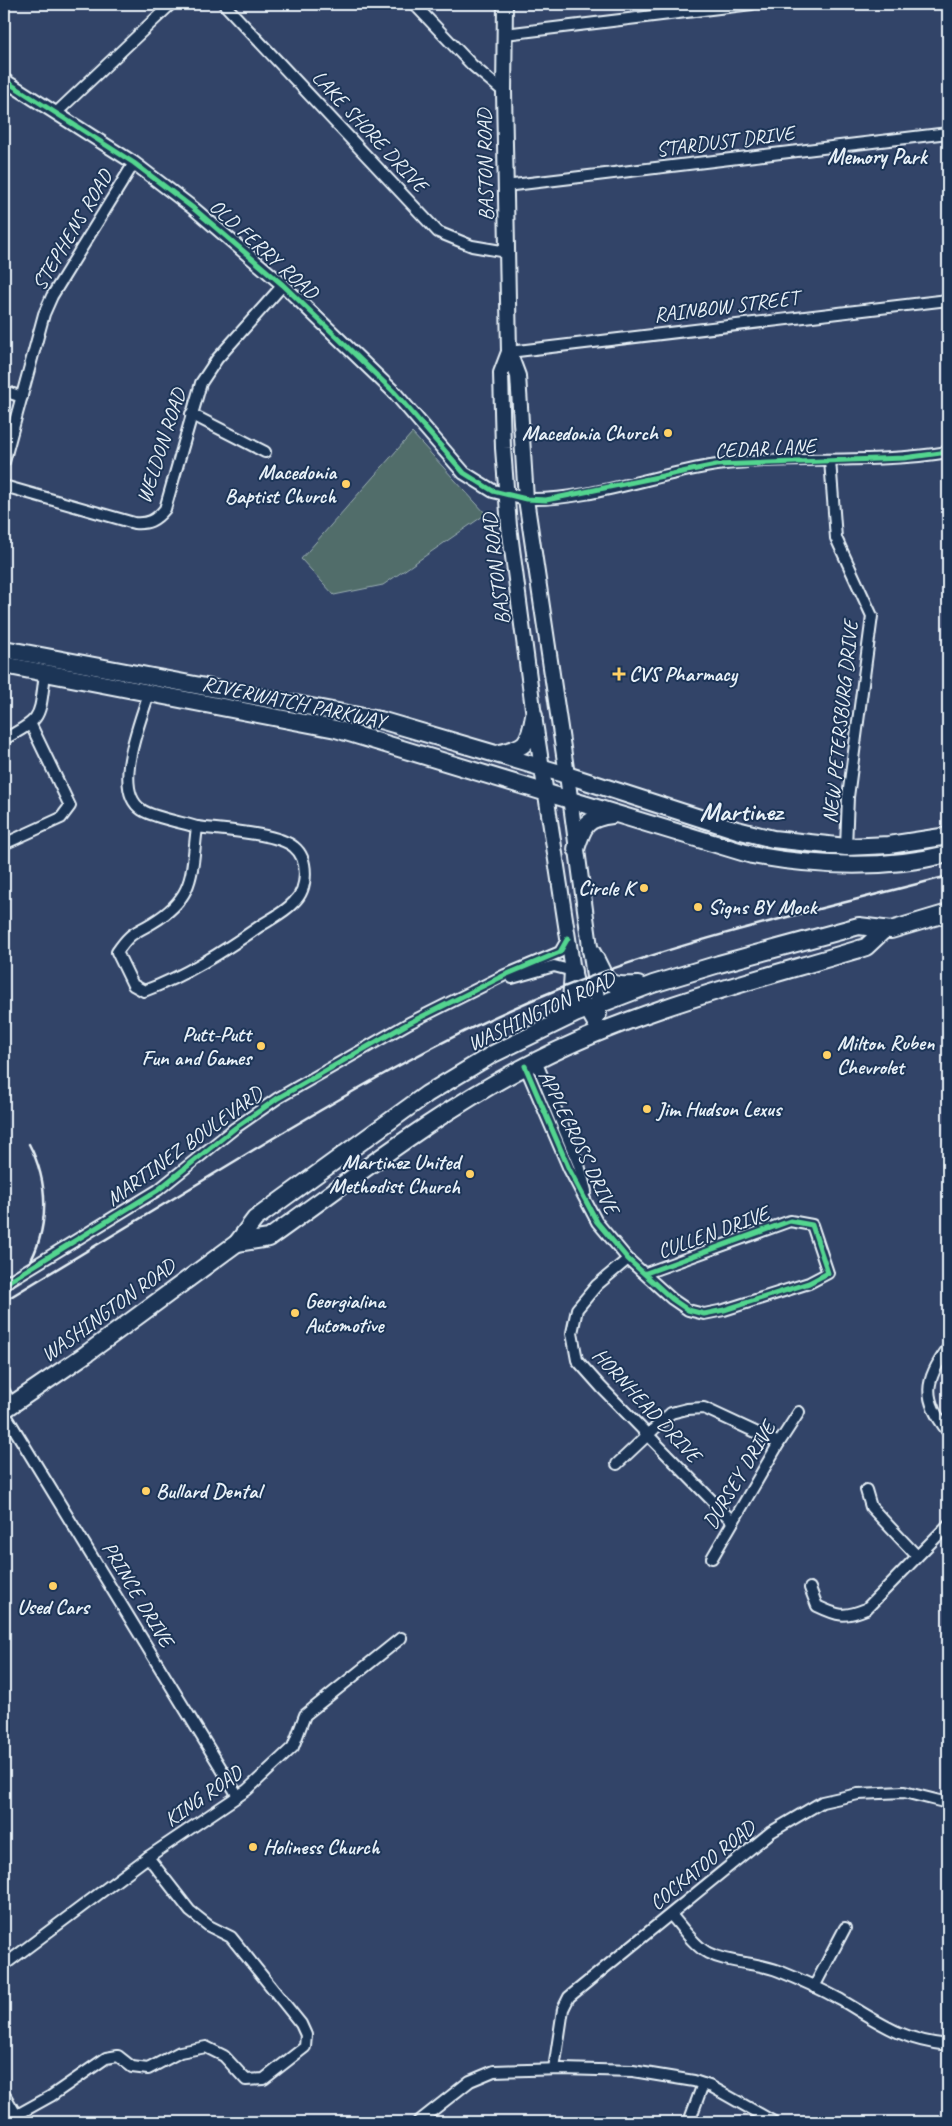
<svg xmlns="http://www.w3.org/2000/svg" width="952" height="2126" viewBox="0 0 952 2126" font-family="Caveat,sans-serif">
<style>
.green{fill:#516d6b;stroke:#9cafb2}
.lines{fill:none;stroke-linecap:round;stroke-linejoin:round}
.minor-casing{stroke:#e8f1f8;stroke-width:14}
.tertiary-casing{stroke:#e8f1f8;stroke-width:16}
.secondary-casing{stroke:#e8f1f8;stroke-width:18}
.primary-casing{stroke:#e8f1f8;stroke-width:20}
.minor{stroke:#1d3557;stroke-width:10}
.tertiary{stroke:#1d3557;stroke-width:12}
.secondary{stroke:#1d3557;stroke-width:14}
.primary{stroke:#1d3557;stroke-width:16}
.rail{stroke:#e8f1f8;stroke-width:2.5}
.cycleway-casing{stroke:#1d3557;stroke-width:8}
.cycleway{stroke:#53d58f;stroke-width:5}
.poi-dot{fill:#ffd166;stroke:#1d3557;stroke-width:2}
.labels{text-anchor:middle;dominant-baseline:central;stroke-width:4;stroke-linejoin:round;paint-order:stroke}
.street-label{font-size:21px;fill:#e8f1f8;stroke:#1d3557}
.poi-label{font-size:21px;font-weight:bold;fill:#e8f1f8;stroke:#1d3557;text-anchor:start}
.neighbourhood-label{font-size:22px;font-weight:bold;fill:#e8f1f8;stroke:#1d3557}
.district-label{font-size:26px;font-weight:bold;fill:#e8f1f8;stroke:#1d3557}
</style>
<rect width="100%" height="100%" fill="#324468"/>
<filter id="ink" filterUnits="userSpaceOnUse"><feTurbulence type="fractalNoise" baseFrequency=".02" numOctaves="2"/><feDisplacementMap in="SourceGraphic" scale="10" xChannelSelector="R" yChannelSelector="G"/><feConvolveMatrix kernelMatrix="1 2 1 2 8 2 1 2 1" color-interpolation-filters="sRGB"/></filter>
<g filter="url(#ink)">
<path class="green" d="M412,433L486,514L383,585L334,595L301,559Z"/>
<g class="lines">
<defs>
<g id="minor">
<path d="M224,4L438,232L472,246L507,252"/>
<path d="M414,4L472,65L504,92"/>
<path d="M505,34L752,4"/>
<path d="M56,113L171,4"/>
<path d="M505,186L948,133"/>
<path d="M509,352L948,300"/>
<path d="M4,391L22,397"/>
<path d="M191,414L265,452"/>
<path d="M830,460L836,538L872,616L848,797L846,847"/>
<path d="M4,462L44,314L52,296L134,163"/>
<path d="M4,486L134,523C148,524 155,521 165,509L201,383L217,359L283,285"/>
<path d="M526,499C591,501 653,474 717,465C793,455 872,465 948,452"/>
<path d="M149,693C141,720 111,790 142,810C152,817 184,823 197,827"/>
<path d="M4,739C44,718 39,717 45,674"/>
<path d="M197,827C220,830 278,833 294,847C309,859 308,889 294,902C285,912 271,919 260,926C224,951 185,976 144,991L133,985L117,952C131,932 132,935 152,923C196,897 191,873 197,827Z"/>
<path d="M4,844L61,818L70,806L31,725"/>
<path d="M512,978L554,966L573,971"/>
<path d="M536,1061L579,1165L586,1191"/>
<path d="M525,1066L569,1169L597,1222L628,1259L672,1299L688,1310L704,1314L724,1310L809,1283L828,1273L812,1225L790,1221L646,1273"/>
<path d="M628,1259L597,1285L577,1309L572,1333L577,1360L601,1387L732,1521"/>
<path d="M4,1284L158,1190L235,1128L278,1098L409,1023L505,975L560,952L568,938"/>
<path d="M948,1348C924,1382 922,1398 948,1432"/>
<path d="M4,1391L12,1406"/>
<path d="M4,1412L238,1796"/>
<path d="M617,1464L671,1413L687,1409L704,1408L779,1443"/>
<path d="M866,1490L871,1507L917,1556"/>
<path d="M712,1558L779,1443L799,1412"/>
<path d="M810,1588L817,1606C838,1616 844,1618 866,1609L948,1525"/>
<path d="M671,1915C682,1927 694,1946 708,1953C730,1964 756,1962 779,1971C799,1979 821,1989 841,2000C880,2023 901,2040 948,2045"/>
<path d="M4,1965L148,1857L247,1790L293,1747L305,1715L401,1638"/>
<path d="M814,1987L845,1928"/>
<path d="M554,2069L563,2009L569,1997L771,1832L822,1802L858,1794L904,1792L948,1803"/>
<path d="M15,2116L51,2096L106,2058L118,2056L132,2067L148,2069L180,2052L206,2047L224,2056L246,2080L264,2079L305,2047L306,2035L301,2024L231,1937L209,1926L190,1911L148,1857"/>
<path d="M418,2122L470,2081L494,2071L562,2069L633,2071L694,2081L712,2087L774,2122"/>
<path d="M689,2122L703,2084"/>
</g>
<path id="tertiary" d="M4,80L134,163L193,208L283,285L394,392L464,473L493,491L526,499"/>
<g id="secondary">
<path d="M505,4L504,92L509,352L501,373L503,448L509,526L534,716L573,971L580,997L600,1032"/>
<path d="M509,352L518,376L526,499L567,775L599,1014"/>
<path d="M4,2098L18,2122"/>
</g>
<g id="primary">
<path d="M4,649L380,720L567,775L737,830L773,839L846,847L889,845L948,836"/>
<path d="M4,665L336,729L752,855C818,867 883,870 948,854"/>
<path d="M497,754C525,747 529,746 534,716"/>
<path d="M576,849C583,826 586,818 612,815"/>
<path d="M591,951C609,979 598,987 638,985"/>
<path d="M555,1019L571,1003L573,971"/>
<path d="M237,1243L269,1238C355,1177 439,1110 534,1062C639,1008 754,981 866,947L883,931"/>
<path d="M4,1410L86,1354L237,1243L255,1219L427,1094L493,1054L575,1014L653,984L719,964L859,926L891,930L948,913"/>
</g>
</defs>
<use href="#minor" class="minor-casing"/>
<use href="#tertiary" class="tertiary-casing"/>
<use href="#secondary" class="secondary-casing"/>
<use href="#primary" class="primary-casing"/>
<use href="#minor" class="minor"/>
<use href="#tertiary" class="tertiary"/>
<use href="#secondary" class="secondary"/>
<use href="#primary" class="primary"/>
<g class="rail">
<path d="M4,1294C48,1256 55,1194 29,1144"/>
<path d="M4,1301C88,1250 171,1200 255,1149C354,1090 453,1031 561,988C685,938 819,910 948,876"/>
</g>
<defs>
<g id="cycleway">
<path d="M4,80L134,163L193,208L283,285L394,392L464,473L493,491L526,499L546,500L716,465L904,458L948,452"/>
<path d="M525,1066L569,1169L597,1222L628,1259L672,1299L688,1310L704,1314L724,1310L809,1283L828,1273L812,1225L790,1221L646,1273"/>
<path d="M4,1284L158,1190L235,1128L278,1098L409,1023L505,975L560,952L568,938"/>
</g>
</defs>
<use href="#cycleway" class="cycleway-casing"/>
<use href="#cycleway" class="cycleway"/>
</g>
</g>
<g class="poi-dot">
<circle cx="668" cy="433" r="5"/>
<circle cx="346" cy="484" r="5"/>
<path d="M616.5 666.5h5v5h5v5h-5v5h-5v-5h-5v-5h5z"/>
<circle cx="644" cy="888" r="5"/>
<circle cx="698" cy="907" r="5"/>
<circle cx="261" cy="1046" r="5"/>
<circle cx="827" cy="1055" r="5"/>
<circle cx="647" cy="1109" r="5"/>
<circle cx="470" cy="1174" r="5"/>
<circle cx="295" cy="1313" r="5"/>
<circle cx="146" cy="1491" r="5"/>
<circle cx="53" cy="1586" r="5"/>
<circle cx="253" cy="1847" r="5"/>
</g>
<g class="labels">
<g class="street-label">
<text transform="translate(370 131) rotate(47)">LAKE SHORE DRIVE</text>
<text transform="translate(725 141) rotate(-7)">STARDUST DRIVE</text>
<text transform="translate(485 165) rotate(-91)">BASTON ROAD</text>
<text transform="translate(72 230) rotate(-59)">STEPHENS ROAD</text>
<text transform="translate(264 249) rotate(42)">OLD FERRY ROAD</text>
<text transform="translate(726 306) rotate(-7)">RAINBOW STREET</text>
<text transform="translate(161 446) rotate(-72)">WELDON ROAD</text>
<text transform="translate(765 448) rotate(-3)">CEDAR LANE</text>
<text transform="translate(496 569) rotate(-97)">BASTON ROAD</text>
<text transform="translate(294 702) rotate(12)">RIVERWATCH PARKWAY</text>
<text transform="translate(840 722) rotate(-84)">NEW PETERSBURG DRIVE</text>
<text transform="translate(541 1011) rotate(-25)">WASHINGTON ROAD</text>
<text transform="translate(579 1142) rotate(64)">APPLECROSS DRIVE</text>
<text transform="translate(184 1146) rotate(-36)">MARTINEZ BOULEVARD</text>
<text transform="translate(713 1232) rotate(-20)">CULLEN DRIVE</text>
<text transform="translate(108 1310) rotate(-36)">WASHINGTON ROAD</text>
<text transform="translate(647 1405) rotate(47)">HORNHEAD DRIVE</text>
<text transform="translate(739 1475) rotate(-59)">DURSEY DRIVE</text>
<text transform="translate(138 1594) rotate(59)">PRINCE DRIVE</text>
<text transform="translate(203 1796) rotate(-35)">KING ROAD</text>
<text transform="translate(702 1865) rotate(-39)">COCKATOO ROAD</text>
</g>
<g class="poi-label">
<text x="658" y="433" text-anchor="end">Macedonia Church</text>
<text x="336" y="472" text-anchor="end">Macedonia<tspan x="336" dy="24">Baptist Church</tspan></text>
<text x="629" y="674">CVS Pharmacy</text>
<text x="634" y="888" text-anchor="end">Circle K</text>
<text x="708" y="907">Signs BY Mock</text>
<text x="251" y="1034" text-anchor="end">Putt-Putt<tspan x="251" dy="24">Fun and Games</tspan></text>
<text x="837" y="1043">Milton Ruben<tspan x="837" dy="24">Chevrolet</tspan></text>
<text x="657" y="1109">Jim Hudson Lexus</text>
<text x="460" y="1162" text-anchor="end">Martinez United<tspan x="460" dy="24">Methodist Church</tspan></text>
<text x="305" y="1301">Georgialina<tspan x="305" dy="24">Automotive</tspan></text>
<text x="156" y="1491">Bullard Dental</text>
<text x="53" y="1607" text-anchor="middle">Used Cars</text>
<text x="263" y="1847">Holiness Church</text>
</g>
<g class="neighbourhood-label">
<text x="877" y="157">Memory Park</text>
</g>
<g class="district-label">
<text x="741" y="811">Martinez</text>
</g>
</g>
<rect width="952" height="2126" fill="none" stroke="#1d3557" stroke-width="20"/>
<rect x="10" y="10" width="932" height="2106" fill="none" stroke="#e8f1f8" stroke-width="2" filter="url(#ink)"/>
</svg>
